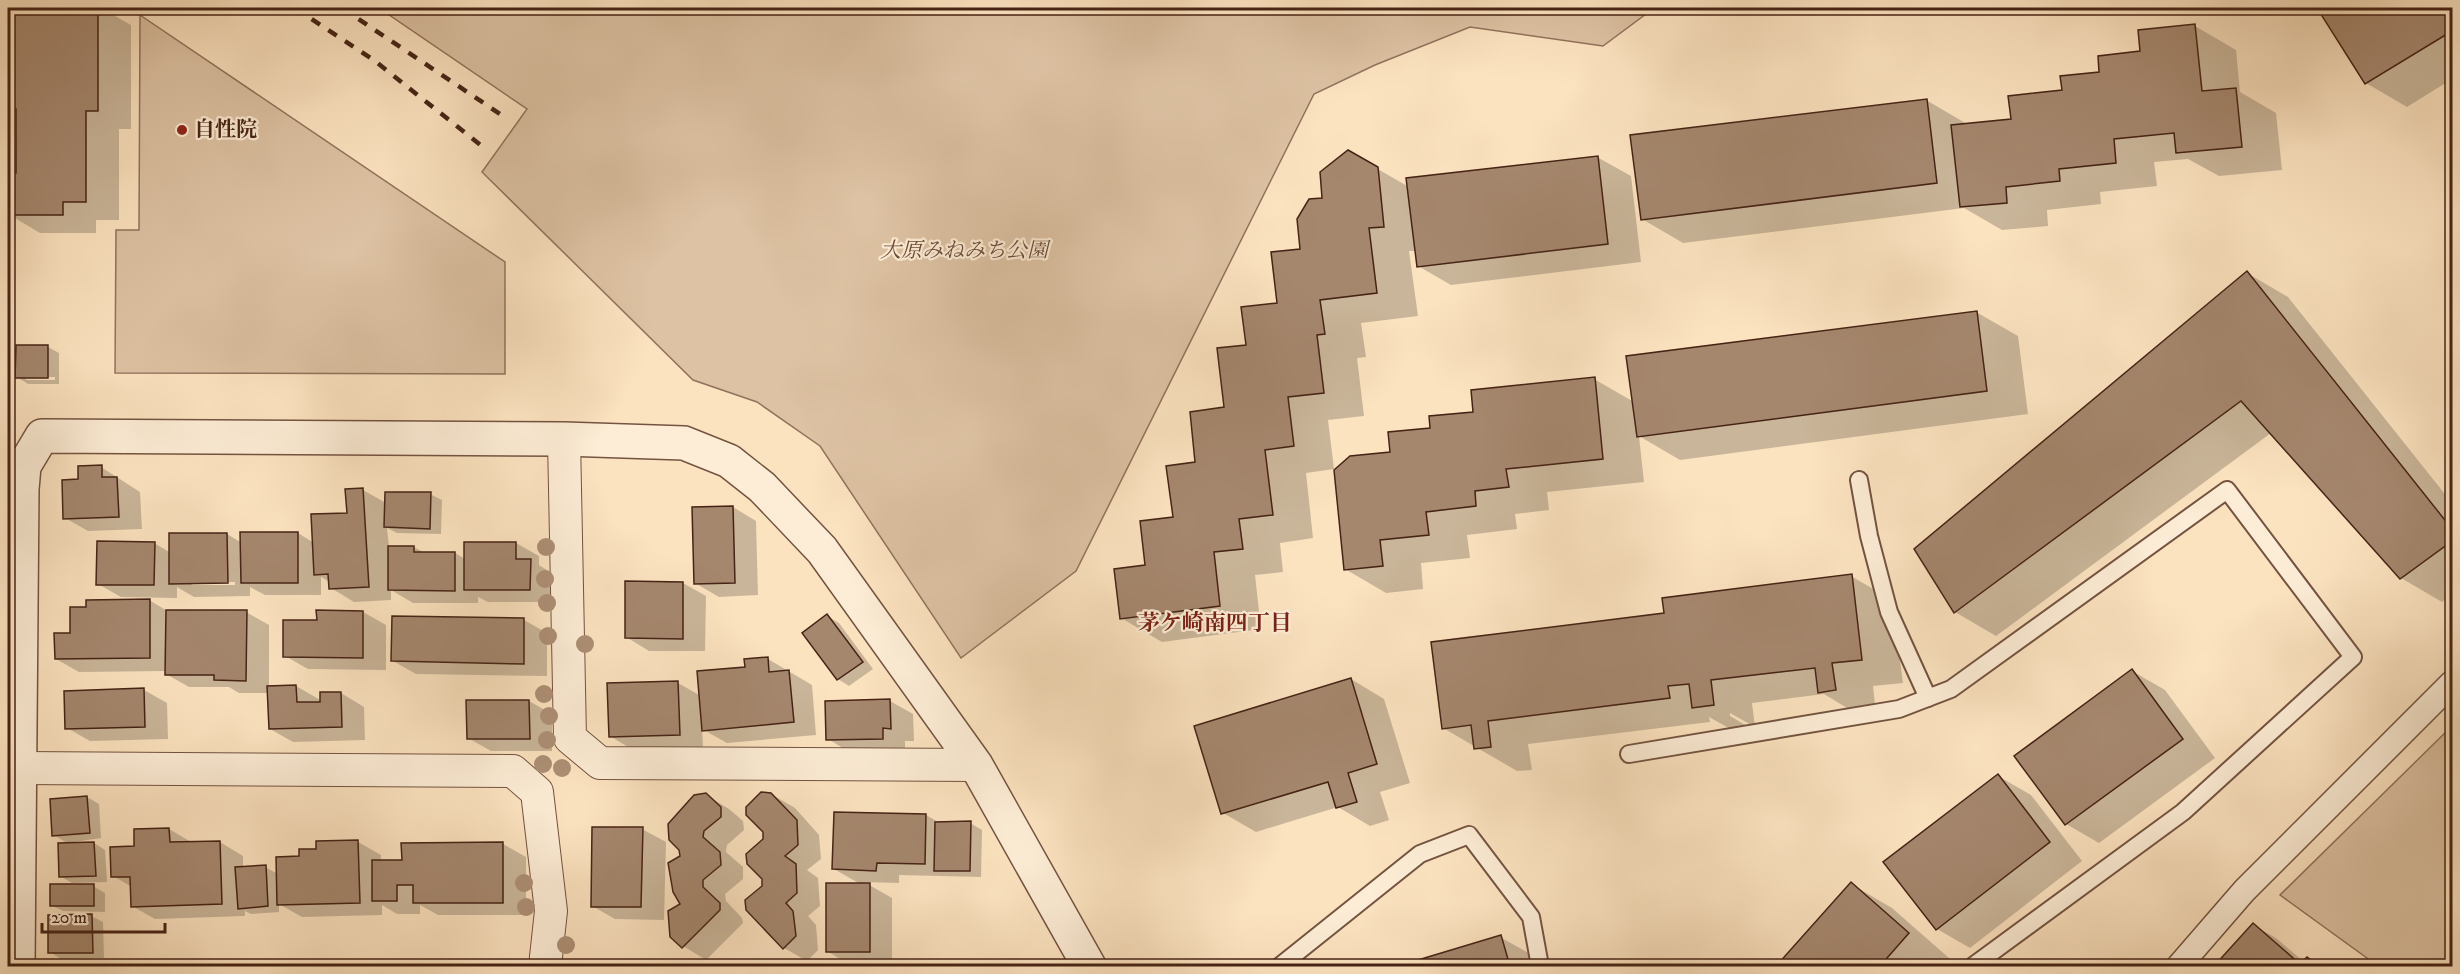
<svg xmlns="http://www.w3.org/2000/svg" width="2460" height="974" viewBox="0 0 2460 974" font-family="'IM FELL DW Pica','Noto Serif JP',serif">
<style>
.green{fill:#ddc2a3;stroke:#92725c;stroke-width:1.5}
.shadow{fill:#0003;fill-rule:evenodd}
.building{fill:#a5876e;stroke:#462315;stroke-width:1.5}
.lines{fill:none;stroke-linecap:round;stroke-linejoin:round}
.service-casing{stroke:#745340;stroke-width:20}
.pedestrian-casing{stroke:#745340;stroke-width:27}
.minor-casing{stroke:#745340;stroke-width:34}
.tertiary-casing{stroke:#745340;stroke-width:36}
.service{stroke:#fdedd6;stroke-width:16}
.pedestrian{stroke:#fdedd6;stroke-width:24}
.minor{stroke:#fdedd6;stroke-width:32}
.tertiary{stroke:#fdedd6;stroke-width:33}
.rail{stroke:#462315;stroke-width:4.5;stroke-dasharray:10 10;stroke-linecap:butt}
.tree{fill:#ad8f75}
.poi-dot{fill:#8f2418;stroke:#fdedd6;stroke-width:2}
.labels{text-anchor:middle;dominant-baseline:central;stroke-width:4.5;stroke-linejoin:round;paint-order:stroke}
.poi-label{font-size:21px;font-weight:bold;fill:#462315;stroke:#fdedd6;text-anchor:start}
.park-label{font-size:21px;font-style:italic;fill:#6c4b38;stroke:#fdedd6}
.neighbourhood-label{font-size:22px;font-weight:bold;fill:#7a1f14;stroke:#fdedd6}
</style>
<rect width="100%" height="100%" fill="#fce3c0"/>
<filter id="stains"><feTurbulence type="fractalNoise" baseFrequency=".00333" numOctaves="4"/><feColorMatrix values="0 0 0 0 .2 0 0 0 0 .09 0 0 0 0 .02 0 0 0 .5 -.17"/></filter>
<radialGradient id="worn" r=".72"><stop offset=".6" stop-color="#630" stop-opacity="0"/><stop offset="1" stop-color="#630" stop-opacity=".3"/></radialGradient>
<g class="green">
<path d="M379,8H1654L1603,46L1470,27L1375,65L1314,94L1076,571L961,658L820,446L757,402L693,380L482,172L527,109Z"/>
<path d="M140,15L505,262V374L115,373L116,230H139Z"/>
<path d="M2452,726V966H2378L2280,895Z"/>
</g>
<g class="shadow">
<path d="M8,8H101L131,25V129H119V220H96V233H40L8,214V175L17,174V117L8,111Z"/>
<path d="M2319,8H2452V79L2407,107L2366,83Z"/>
<path d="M2195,26L2236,50L2240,92L2276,113L2282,170L2219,176L2188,159L2154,162L2157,186L2100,192L2101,204L2047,210L2048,226L2002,230L1964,208L1683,243L1642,219L1926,100L1967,124L2012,121L2063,92Z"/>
<path d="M1348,152L1409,187L1597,157L1631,176L1641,262L1451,285L1418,266L1416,251H1409L1418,316L1361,323L1366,357L1357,358L1364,416L1328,420L1334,469L1306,473L1313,538L1280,543L1283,572L1255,575L1261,629L1162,642L1121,618L1146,566L1174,518L1196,464L1226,408L1248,347L1278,304L1324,199Z"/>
<path d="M2247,273L2288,297L2452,503V594L2442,602L2401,578L2271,433L1996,636L1955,612Z"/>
<path d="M1976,312L2018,336L2028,414L1680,460L1639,436L1644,482L1547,492L1549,510L1515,514L1517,529L1467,535L1470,558L1421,563L1423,589L1386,593L1345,569L1392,453L1432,429L1475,413L1594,379L1634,402Z"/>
<path d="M48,347L59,353V384H28L17,377ZM26,377H55V380H26Z"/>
<path d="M101,467L140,492L142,529L88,531L65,518L80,480Z"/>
<path d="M363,490L386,503L430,494L442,500L441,534L397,533L387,528L389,547H414L425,553H455L465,559L516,543L539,556V565L553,574V602H488L478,597V603H413L391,590V600L354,602L331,588L330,582L321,577V595H265L250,587V596L194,597L177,587V598L121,597L98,584L154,543L171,553L227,534L242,543L241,534L298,533L314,543L348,514ZM192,582H235V585H192Z"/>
<path d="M733,507L756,521L758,595L719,597L695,583Z"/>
<path d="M1851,576L1892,600L1903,683L1873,686L1876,714L1860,716L1824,694L1752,703L1755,727L1730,713V716L1752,729L1734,731L1709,717L1710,722L1528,744L1532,770L1517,771L1443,728L1665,615Z"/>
<path d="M683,583L706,596L705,651H649L626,637Z"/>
<path d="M149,600L169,612H246L269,625V687L296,686L322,701L341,693L364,707L365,740L293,742L270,729L269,693H239L229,687H189L166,674V671L79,672L56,659L72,634Z"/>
<path d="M363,612L386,625V670L308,669L285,656L318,622Z"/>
<path d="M827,616L839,623L873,669L849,686L838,679Z"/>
<path d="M524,620L547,633V676L416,674L393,661Z"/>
<path d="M768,659L812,685L816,735L727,743L702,729L703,747L633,750L610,736L678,683L701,696L746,668Z"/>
<path d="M2132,671L2165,690L2215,758L2099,843L2066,824L2016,756Z"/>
<path d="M1351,679L1384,699L1410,783L1380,792L1389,820L1370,826L1338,807L1256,832L1223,813Z"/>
<path d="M144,690L167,703L168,739L90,741L67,728L66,692Z"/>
<path d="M529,701L552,714V751H491L468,738Z"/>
<path d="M890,701L913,714L914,741H905V751L851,753L828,739Z"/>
<path d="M1998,776L2031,795L2082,861L1970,948L1937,929Z"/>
<path d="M771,794L795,808L819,835L821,859L807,870L818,878L820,906L808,916L816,925L818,950L807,961L784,948L764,886V839Z"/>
<path d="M706,795L729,809L743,821L744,830L727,845L726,852L743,867V879L725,894L726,901L742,918L743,923L706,960L683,946L682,856Z"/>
<path d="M87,797L99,804L101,838L67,843L54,835Z"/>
<path d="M926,815L940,823H970L982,830L981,877L899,875V883L864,882L892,898V965H850L827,951L862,885L834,869Z"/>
<path d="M169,829L193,843L220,842L243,856V868L265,867L278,874L301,857L317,850L358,842L381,855V861H403L503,844L526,857V915H438L420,905V914H397L382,905V915L302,917L279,904V912L251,914L245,911V916L155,919L132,906V887L113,876L136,847Z"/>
<path d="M642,829L666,842L664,920L615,919L592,906Z"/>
<path d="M94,843L105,850L107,882L72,883L60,876Z"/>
<path d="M1851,884L1892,908L1949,958L1942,966H1778Z"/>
<path d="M93,886L105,893V912L63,911L51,905Z"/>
<path d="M91,916L103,922L104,958L61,959L50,952Z"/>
<path d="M2253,925L2276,938L2304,962L2308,958L2322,966H2216Z"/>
<path d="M1500,937L1534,956L1537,966H1403Z"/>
</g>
<g class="building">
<path d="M8,8H98V111H86V202H63V215H8V173H16V109H8Z"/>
<path d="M2317,8H2452V31L2365,84Z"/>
<path d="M2195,24L2202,91L2236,88L2242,147L2176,153L2174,133L2114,139L2116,163L2059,169L2060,181L2006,187L2007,203L1960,207L1951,125L2011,119L2008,96L2062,90L2060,76L2099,72L2098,56L2140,51L2138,30Z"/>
<path d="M1927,99L1937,183L1641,220L1630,135Z"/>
<path d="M1348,150L1378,167L1384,227L1369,228L1377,293L1320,300L1325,334L1317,335L1324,393L1288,397L1294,446L1265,450L1273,515L1239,519L1243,549L1214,552L1220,606L1120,619L1114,569L1145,565L1140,521L1173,517L1166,466L1195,462L1190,412L1224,407L1217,348L1246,345L1241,307L1277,303L1271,252L1300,249L1297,219L1309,199L1322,198L1320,172Z"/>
<path d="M1598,156L1608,244L1417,267L1406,178Z"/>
<path d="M2247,271L2452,529V541L2400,579L2241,401L1954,613L1914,549Z"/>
<path d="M1977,311L1987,391L1637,437L1626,356Z"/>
<path d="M16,345H48V378H15Z"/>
<path d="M1595,377L1603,459L1506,469L1509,487L1475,491L1476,506L1426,512L1429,535L1380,540L1383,566L1344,570L1334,470L1350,456L1390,452L1388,432L1430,428L1429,416L1473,412L1471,390Z"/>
<path d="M102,465V477H117L119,517L63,519L62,480L78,479V466Z"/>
<path d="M363,488L369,587L329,589L328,574L314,575L311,514L347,513L345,489Z"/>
<path d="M385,492H431L430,529L384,527Z"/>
<path d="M733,506L735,583L694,584L692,507Z"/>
<path d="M240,532H298V583H241Z"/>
<path d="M169,533H227L228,583L169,584Z"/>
<path d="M97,541L155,542L154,585H96Z"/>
<path d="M464,542H516V559H531L530,590H464Z"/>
<path d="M388,546H414V552H455V591L388,590Z"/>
<path d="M1852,574L1862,660L1832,663L1836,690L1818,693L1815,668L1711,680L1714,705L1692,708L1689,684L1668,686L1670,698L1488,721L1491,747L1474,749L1471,725L1442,729L1431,642L1664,613L1662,598Z"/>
<path d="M625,581L683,582V639L625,638Z"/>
<path d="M150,599V658L55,659L54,633H70V607H86V600Z"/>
<path d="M166,610H247L246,681L214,680V675H165Z"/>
<path d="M316,610L363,611V658L283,657V620H317Z"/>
<path d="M827,614L863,662L837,680L802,633Z"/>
<path d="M392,616L524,618V664L391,661Z"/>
<path d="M768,657L769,672L789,670L794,722L702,731L697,671L745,667L744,659Z"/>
<path d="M2132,669L2183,739L2065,825L2014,756Z"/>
<path d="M1351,678L1377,764L1348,773L1357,802L1336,808L1328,782L1221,814L1194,726Z"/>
<path d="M678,681L680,735L609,737L607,683Z"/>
<path d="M296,685L297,702H320V692H341L342,727L269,729L267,686Z"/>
<path d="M144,688L145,727L65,729L64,691Z"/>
<path d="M890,699L891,729L883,728V739L826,740L825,701Z"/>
<path d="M466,700H529L530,739H467Z"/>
<path d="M1998,774L2050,842L1936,930L1883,862Z"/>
<path d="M761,792L771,793L797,820L798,845L785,856L796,864L797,893L786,903L793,911L796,936L783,949L746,910L745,900L762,886V879L747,864L746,854L763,839V832L746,815V807Z"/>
<path d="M706,793L721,807V817L704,831L703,837L720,852L721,865L703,880V887L720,903V910L682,948L670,937L668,911L680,904L673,892L668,863L680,856L679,850L669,840L668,824L694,795Z"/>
<path d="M87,796L90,833L52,836L50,799Z"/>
<path d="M834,812L926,814L925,864L877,863L876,871L832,869Z"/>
<path d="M971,821L970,871H934L935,822Z"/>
<path d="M592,827H643L641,907H591Z"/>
<path d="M169,828L170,842L220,841L222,904L131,907L130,877H111L110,847L134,846V829Z"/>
<path d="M358,840L360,903L277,905L276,857L299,856V849H316V841Z"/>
<path d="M94,842L96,876L59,877L58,843Z"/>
<path d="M503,842V903H413V885H397V901H372V860H402L401,843Z"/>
<path d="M266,865L268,906L238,909L235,867Z"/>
<path d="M1851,882L1909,933L1880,966H1776Z"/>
<rect x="826" y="883" width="44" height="69"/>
<rect x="50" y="884" width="44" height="22"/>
<path d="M92,914L93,953H48V915Z"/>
<path d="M2253,923L2300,964L2307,957L2319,966H2214Z"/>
<path d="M1501,935L1510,966H1398Z"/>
</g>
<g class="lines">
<defs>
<g id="service">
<path d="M1859,480L1869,536L1889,612L1928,698"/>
<path d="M1629,754L1899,709L1951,689L2227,490L2353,657L2183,812L1973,966"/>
<path d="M1280,966L1420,854L1469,835L1531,917L1540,966"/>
</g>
<path id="pedestrian" d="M2179,966L2244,891L2452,683"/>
<g id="minor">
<path d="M564,439L570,738L600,763L976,765"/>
<path d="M19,768L513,771L537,792L551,911L545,966"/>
</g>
<path id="tertiary" d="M18,966L22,489L24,466L42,436L564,439L684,443L729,461L762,487L822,550L976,765L1089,966"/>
</defs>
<use href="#service" class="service-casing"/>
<use href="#pedestrian" class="pedestrian-casing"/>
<use href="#minor" class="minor-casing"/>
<use href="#tertiary" class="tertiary-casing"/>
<use href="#service" class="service"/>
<use href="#pedestrian" class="pedestrian"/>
<use href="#minor" class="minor"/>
<use href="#tertiary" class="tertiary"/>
<g class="rail">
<path d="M295,8L375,61L483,147"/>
<path d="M342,8L506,118"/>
</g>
</g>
<g class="tree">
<circle cx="546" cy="547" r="9"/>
<circle cx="545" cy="579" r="9"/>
<circle cx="547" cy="603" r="9"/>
<circle cx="548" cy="636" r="9"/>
<circle cx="585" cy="644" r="9"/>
<circle cx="544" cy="694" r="9"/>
<circle cx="549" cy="716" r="9"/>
<circle cx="547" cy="740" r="9"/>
<circle cx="543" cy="764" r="9"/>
<circle cx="562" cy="768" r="9"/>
<circle cx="524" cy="883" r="9"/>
<circle cx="526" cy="907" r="9"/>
<circle cx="566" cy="945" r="9"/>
</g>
<circle class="poi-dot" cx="182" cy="130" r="6"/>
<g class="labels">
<g class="poi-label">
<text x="194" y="130">自性院</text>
</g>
<g class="park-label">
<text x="964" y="251">大原みねみち公園</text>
</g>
<g class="neighbourhood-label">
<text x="1215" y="623">茅ケ崎南四丁目</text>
</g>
</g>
<rect width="2460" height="974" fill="none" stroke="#fce3c0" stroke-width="30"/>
<rect x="9" y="9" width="2442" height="956" fill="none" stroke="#462315" stroke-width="3"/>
<rect x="15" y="15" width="2430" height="944" fill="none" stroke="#462315" stroke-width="1.5"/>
<path d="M42 923v9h123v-9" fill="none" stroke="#462315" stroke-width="3"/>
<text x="51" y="923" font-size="18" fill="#462315" stroke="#fdedd6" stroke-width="4.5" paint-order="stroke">20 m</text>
<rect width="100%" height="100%" filter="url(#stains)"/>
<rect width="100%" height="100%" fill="url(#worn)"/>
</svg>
